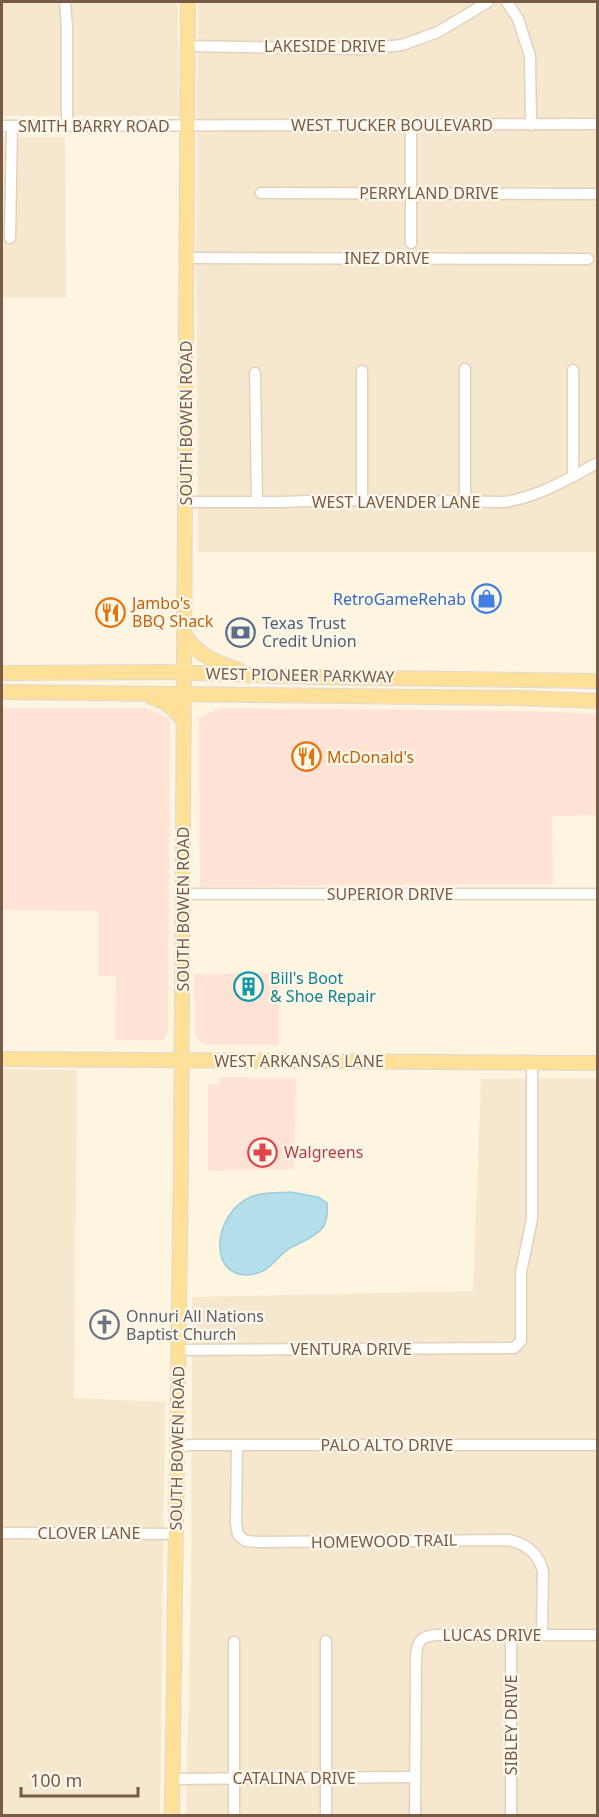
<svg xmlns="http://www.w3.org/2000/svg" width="599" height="1817" viewBox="0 0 599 1817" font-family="'Noto Sans',sans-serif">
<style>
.residential{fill:#f6e7cf}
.commercial{fill:#ffe4d5}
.water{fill:#b4dee9;stroke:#9acddc;stroke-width:1.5}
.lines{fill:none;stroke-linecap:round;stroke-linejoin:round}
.minor-casing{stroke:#e3d1bc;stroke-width:13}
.major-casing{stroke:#dfd8d3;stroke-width:16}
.minor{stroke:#fff;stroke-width:10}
.major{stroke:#ffe098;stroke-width:14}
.labels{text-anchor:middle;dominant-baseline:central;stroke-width:4.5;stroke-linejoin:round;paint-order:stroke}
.street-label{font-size:16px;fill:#785b46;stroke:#fff8ea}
.shop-label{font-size:16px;fill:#366cbe;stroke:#fff8ea;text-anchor:end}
.food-label{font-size:16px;fill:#c56008;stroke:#fff8ea;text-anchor:start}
.service-label{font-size:16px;fill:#4e5e75;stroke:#fff8ea;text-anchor:start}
.culture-label{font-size:16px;fill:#0d838f;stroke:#fff8ea;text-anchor:start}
.health-label{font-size:16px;fill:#be3a42;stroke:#fff8ea;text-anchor:start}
.worship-label{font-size:16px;fill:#5b616d;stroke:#fff8ea;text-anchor:start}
</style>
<rect width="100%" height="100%" fill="#fef5e1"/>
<g class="residential">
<path d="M2,2H178L179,116H2Z"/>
<path d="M198,2H597V552H198L196,251Z"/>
<path d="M2,137H65L66,298H2Z"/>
<path d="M2,1069L77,1070L74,1398L165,1402L160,1815L2,1816Z"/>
<path d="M597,1078V1815L186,1816L191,1591L192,1297L473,1291L481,1079Z"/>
</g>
<g class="commercial">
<path d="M2,708H145L170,718L168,1032L163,1040H115L116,976H98V911L2,910Z"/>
<path d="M220,708L535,711L597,714V815L552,816L553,884L200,887L199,718Z"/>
<path d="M279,973V1045H204L195,1036L194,974Z"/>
<path d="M219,1077L296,1078L294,1169L208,1171V1084H219Z"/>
</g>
<path class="water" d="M290,1192L318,1197L327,1203C330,1231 316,1235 294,1246C279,1252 274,1268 258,1273C206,1287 210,1212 253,1196C263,1192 278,1193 290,1192Z"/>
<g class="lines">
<defs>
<g id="minor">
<path d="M65,2L67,27V126"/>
<path d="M507,2L518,19L530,56L531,125"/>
<path d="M187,46L362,49L402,45L438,32L488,2"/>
<path d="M2,126L598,124"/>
<path d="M261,193L598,194"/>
<path d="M10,238L12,126"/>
<path d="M411,243V125"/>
<path d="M187,258L588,259"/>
<path d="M465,369V502"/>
<path d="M255,373L257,502"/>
<path d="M573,476V370"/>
<path d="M362,501V371"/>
<path d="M186,502H283L331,500L504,502C539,497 567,479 598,463"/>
<path d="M183,894H598"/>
<path d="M179,1350L514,1348L521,1341V1272L532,1219V1063"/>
<path d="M237,1445L236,1523L238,1535L246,1541L259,1542L509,1540C527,1544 539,1554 543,1572L542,1635"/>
<path d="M178,1447L190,1445H598"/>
<path d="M2,1533L176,1534"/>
<path d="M172,1779L415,1777"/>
<path d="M234,1816V1642"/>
<path d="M326,1816V1641"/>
<path d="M415,1816L416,1657C417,1641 421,1636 436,1635H598"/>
<path d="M511,1816V1635"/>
</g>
<g id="major">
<path d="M185,635C198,656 217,663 239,670"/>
<path d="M2,673L163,672L317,677L598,681"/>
<path d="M2,692L519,698L598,701"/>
<path d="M151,697C165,701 177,710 184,723"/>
<path d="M2,1059L598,1063"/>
<path d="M172,1816L181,1160L188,2"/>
</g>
</defs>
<use href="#minor" class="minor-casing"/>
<use href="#major" class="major-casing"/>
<use href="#minor" class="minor"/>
<use href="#major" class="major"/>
</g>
<defs>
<symbol id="shop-ring" viewBox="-11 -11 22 22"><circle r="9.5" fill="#fff8ea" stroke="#3f7fe0" stroke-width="1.5"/><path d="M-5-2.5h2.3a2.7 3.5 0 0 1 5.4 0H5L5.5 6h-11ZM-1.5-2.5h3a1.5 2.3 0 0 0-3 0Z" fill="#3f7fe0"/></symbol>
<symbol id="restaurant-ring" viewBox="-11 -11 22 22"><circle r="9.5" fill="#fff8ea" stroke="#e8710a" stroke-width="1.5"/><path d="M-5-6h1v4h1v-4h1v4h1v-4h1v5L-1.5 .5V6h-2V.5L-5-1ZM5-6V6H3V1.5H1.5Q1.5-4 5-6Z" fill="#e8710a"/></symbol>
<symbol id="bank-ring" viewBox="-11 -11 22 22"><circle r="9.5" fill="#fff8ea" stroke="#5c6f8a" stroke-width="1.5"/><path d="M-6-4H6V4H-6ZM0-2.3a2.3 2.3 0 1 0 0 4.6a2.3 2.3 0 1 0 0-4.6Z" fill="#5c6f8a"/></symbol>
<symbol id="building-ring" viewBox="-11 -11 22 22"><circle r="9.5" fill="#fff8ea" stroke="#0f9aa8" stroke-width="1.5"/><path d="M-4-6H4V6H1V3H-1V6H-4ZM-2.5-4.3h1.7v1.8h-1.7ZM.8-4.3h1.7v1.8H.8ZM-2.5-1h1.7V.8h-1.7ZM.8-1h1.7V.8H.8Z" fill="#0f9aa8"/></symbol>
<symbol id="pharmacy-ring" viewBox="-11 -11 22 22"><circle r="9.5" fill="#fff8ea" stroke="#e0444e" stroke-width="1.5"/><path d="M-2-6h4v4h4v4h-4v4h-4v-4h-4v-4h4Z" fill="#e0444e"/></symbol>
<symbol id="church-ring" viewBox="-11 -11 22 22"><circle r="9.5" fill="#fff8ea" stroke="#6b7280" stroke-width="1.5"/><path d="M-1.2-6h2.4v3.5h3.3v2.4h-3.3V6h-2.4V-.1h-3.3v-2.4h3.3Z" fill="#6b7280"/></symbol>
</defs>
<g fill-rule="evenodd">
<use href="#shop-ring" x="470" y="582" width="33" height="33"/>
<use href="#restaurant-ring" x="94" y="596" width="33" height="33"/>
<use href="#bank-ring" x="224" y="616" width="33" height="33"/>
<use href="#restaurant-ring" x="290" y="740" width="33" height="33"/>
<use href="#building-ring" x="232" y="970" width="33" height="33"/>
<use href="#pharmacy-ring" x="246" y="1136" width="33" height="33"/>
<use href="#church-ring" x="88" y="1308" width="33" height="33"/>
</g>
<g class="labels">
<g class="street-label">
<text x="325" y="46">LAKESIDE DRIVE</text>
<text x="392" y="125">WEST TUCKER BOULEVARD</text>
<text x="94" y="126">SMITH BARRY ROAD</text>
<text x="429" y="193">PERRYLAND DRIVE</text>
<text x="387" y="258">INEZ DRIVE</text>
<text transform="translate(186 423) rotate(-90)">SOUTH BOWEN ROAD</text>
<text x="396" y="502">WEST LAVENDER LANE</text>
<text transform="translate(300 675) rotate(1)">WEST PIONEER PARKWAY</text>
<text x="390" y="894">SUPERIOR DRIVE</text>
<text transform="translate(183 909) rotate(-90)">SOUTH BOWEN ROAD</text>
<text x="299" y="1061">WEST ARKANSAS LANE</text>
<text x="351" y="1349">VENTURA DRIVE</text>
<text x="387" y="1445">PALO ALTO DRIVE</text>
<text transform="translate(177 1448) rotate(-89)">SOUTH BOWEN ROAD</text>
<text x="89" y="1533">CLOVER LANE</text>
<text transform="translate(384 1541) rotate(-1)">HOMEWOOD TRAIL</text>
<text x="492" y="1635">LUCAS DRIVE</text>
<text transform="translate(511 1725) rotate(-90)">SIBLEY DRIVE</text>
<text x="294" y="1778">CATALINA DRIVE</text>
</g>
<g class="shop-label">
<text x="466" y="599">RetroGameRehab</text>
</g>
<g class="food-label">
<text x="132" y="603">Jambo's<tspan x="132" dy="18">BBQ Shack</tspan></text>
<text x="327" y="757">McDonald's</text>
</g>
<g class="service-label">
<text x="262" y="623">Texas Trust<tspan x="262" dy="18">Credit Union</tspan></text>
</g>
<g class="culture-label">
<text x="270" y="978">Bill's Boot<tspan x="270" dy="18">&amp; Shoe Repair</tspan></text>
</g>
<g class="health-label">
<text x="284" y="1152">Walgreens</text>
</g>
<g class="worship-label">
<text x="126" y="1316">Onnuri All Nations<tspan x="126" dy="18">Baptist Church</tspan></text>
</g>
</g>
<rect width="599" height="1817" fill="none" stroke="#785b46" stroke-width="6"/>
<path d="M21 1787v9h117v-9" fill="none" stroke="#785b46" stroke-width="3"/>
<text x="30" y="1787" font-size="18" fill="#785b46" stroke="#fff8ea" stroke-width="4.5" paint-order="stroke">100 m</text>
</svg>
